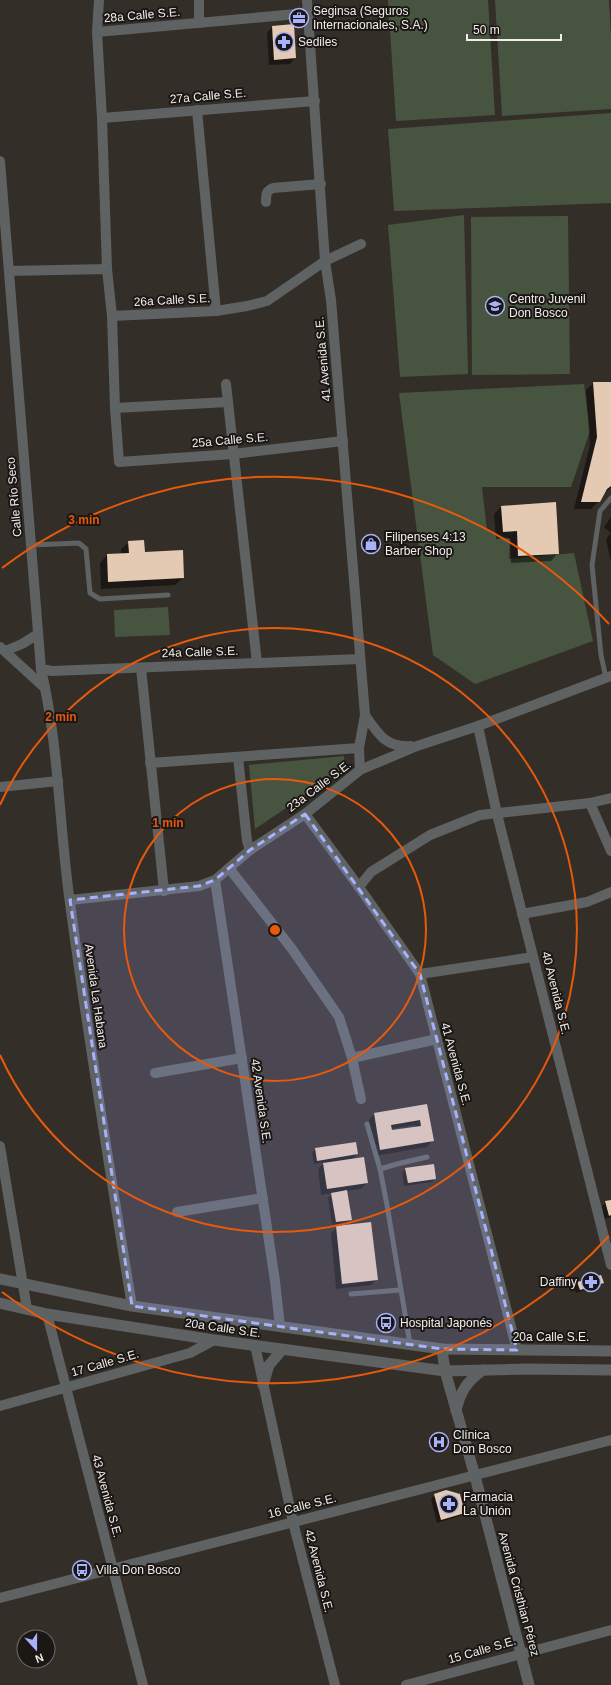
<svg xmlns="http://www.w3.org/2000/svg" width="611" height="1685" viewBox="0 0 611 1685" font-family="Arial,sans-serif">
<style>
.green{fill:#475540}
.shadow{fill:#0007;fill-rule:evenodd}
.building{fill:#e4c9b3;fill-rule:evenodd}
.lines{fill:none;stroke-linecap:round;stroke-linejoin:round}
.service{stroke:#5e6263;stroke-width:5}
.minor{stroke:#5e6263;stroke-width:10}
.tertiary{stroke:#5e6263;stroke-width:11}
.marked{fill:#a7b1fc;fill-opacity:0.2;stroke:#a7b1fc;stroke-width:3;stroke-dasharray:8 5;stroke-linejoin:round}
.ring{fill:none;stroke:#e8590c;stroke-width:2}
.labels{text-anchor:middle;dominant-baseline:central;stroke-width:4;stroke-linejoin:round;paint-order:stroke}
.poi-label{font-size:12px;fill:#f1edea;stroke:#1a1715;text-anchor:start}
.street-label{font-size:12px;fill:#f1edea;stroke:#1a1715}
.centre{fill:#e8590c;stroke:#1a1715;stroke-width:2}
.ring-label{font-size:12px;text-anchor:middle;font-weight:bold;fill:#e8590c;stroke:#1a1715;stroke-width:4;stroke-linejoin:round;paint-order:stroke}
</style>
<rect width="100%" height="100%" fill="#342e29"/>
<g class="green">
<path d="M388,0H488L495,115L396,121Z"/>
<path d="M495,0H609L611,36V109L502,116Z"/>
<path d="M611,113V203L394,211L388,129Z"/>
<path d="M464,215L468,374L400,377L388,225Z"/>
<path d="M568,216L570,374L472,375L471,217Z"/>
<path d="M584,384L590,431L571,487H482L487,530L510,539L509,559L574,553L593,641L475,684L433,655L399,393Z"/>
<path d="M168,607L170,635L115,637L114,610Z"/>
<path d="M344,756L345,767L295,802L255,829L249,765Z"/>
</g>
<g class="shadow">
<path d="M272,27L295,58L290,64L269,65L267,33Z"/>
<path d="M594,383H611V488L604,493L599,501L591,509H574L590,445L586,390Z"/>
<path d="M502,506L558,553L551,561L511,563L510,538L496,539L494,514Z"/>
<path d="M611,517V533L604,527Z"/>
<path d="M611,533V562L606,539Z"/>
<path d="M129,542L144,553L183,578L175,585L101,589L100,563L107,555L121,554V549Z"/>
<path d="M426,1105L432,1141L427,1147L375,1156L369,1120L374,1114ZM415,1125V1128L391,1132V1129Z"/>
<path d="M316,1149L357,1154L352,1160L367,1183L361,1189L346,1191L351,1219L347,1223L332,1225L328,1198L333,1193L321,1195L318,1169L325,1162L314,1164L312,1153Z"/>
<path d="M406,1169L435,1178L432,1182L404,1186L402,1172Z"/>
<path d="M611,1201V1217L605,1219L602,1206L606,1202Z"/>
<path d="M337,1227L377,1279L371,1285L336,1289L331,1233Z"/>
<path d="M578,1283H603L599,1286L576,1293L574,1286Z"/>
<path d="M435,1495L464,1513L460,1516L437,1523L431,1499Z"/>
</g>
<g class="building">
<path d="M294,24L296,58L274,60L272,26Z"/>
<path d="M593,382H611V486L607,489L600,502H581L597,437Z"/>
<path d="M556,502L559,554L518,556L517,531L503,532L501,506Z"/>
<path d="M144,540L145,552L183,550L184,578L108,582L107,554L129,553L128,541Z"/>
<path d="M427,1104L434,1141L380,1150L374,1113ZM420,1120L421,1126L392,1130L391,1125Z"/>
<path d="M356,1142L358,1154L317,1161L315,1148Z"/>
<path d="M364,1157L368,1183L327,1189L323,1163Z"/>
<path d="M434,1164L436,1179L408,1183L405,1168Z"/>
<path d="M347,1190L352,1220L336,1222L331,1193Z"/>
<path d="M611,1200V1215L609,1216L605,1201Z"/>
<path d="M371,1222L378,1280L342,1284L336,1226Z"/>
<path d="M601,1275L604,1283L580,1290L577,1282Z"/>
<path d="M446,1490L460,1494L465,1513L441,1520L434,1494Z"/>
</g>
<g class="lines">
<g class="service">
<path d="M31,545L79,543L86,549L90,593L100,599L168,595"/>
<path d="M606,678L601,655L592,565L600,511L611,498"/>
<path d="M367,1124L380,1169L387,1205L410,1344"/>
<path d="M380,1169L397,1164L427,1157"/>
<path d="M351,1294L400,1290"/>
</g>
<g class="minor">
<path d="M99,0L97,32L102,118L107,269"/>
<path d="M199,0V23"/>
<path d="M307,0L325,261L331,300L365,715L359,748L360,770"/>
<path d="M97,32L308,13"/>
<path d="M197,110L216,311"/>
<path d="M102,118L315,101"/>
<path d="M0,161L41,669C59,746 59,825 70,903C88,1038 110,1172 132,1306"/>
<path d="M266,202C266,194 266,191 273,188L321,184"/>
<path d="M9,271L107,269L112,316L216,311L247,306L267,301L325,261L361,244"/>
<path d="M112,316L115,408L119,462L233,454L343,441"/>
<path d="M226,384L257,663"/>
<path d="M115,408L228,402"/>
<path d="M0,647L45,688"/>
<path d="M5,651L22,644L38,634"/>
<path d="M141,668L164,891"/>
<path d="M41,669L52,671L360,659"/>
<path d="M365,715C378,734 386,748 411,746"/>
<path d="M478,726L497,814L611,1265"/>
<path d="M238,757L247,841L250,850"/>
<path d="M150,763L359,748"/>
<path d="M0,787L58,781"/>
<path d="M590,803L611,851"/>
<path d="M305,814L359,887L420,974L517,1350"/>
<path d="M229,868L292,949L339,1017L352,1058L361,1099"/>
<path d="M215,880L275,1281L280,1327"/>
<path d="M359,887L371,872L430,835L480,815L590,803L611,798"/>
<path d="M70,900L199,886L215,880L250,850L305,814L360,770L417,746L478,726L611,676"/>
<path d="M522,914L587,902L611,892"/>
<path d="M420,974L533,957"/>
<path d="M352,1058L437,1039"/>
<path d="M155,1073L242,1058"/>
<path d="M0,1146L27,1309"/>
<path d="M177,1212L263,1198"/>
<path d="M47,1314L143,1685"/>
<path d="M255,1345L293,1522L335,1685"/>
<path d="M0,1406L190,1353L214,1340"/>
<path d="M0,1598L611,1440"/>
<path d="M406,1685L611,1630"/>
</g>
<g class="tertiary">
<path d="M0,1279L132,1306L442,1349L611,1351"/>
<path d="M0,1303L47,1314L214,1340L445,1371L526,1369L611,1370"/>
<path d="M442,1349L445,1371L475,1476L529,1685"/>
<path d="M263,1385L269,1365L282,1350"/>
<path d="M456,1411C460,1392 467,1381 483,1370"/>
</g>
</g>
<path class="marked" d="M305,814L420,974L517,1350L442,1349L132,1306L70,900L199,886L215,880L250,850Z"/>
<g class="ring">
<circle cx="275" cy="930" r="151"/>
<path d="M0 805A302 302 0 1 1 0 1055"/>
<path d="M609 1236A453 453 0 0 1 2 1292M2 568A453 453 0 0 1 609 624"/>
</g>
<defs>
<symbol id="office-ring" viewBox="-11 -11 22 22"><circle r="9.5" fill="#1a1715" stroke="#a7b1fc" stroke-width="1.5"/><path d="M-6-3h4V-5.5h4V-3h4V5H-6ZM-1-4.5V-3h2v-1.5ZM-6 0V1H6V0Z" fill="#a7b1fc"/></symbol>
<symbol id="pharmacy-ring" viewBox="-11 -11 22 22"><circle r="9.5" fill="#1a1715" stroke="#a7b1fc" stroke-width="1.5"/><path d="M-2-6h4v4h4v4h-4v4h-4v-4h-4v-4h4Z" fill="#a7b1fc"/></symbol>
<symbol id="school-ring" viewBox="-11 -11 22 22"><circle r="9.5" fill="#1a1715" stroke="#a7b1fc" stroke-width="1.5"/><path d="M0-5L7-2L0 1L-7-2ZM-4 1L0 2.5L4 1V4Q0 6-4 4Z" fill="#a7b1fc"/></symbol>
<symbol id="shop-ring" viewBox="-11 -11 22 22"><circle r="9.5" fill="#1a1715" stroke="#a7b1fc" stroke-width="1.5"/><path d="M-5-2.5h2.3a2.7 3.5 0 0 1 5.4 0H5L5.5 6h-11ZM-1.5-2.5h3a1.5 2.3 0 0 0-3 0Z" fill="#a7b1fc"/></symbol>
<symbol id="bus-ring" viewBox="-11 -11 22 22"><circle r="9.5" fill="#1a1715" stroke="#a7b1fc" stroke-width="1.5"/><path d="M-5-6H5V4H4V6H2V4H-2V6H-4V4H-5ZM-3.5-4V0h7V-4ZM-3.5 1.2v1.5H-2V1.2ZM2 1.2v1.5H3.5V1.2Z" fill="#a7b1fc"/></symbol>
<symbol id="hospital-ring" viewBox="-11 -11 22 22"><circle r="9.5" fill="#1a1715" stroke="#a7b1fc" stroke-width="1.5"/><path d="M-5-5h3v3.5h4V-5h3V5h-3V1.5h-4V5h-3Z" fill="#a7b1fc"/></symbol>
</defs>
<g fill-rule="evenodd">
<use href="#office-ring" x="288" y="7" width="22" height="22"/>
<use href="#pharmacy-ring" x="273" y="31" width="22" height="22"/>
<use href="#school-ring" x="484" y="295" width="22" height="22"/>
<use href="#shop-ring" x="360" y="533" width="22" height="22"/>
<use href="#pharmacy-ring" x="580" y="1271" width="22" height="22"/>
<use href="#bus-ring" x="375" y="1312" width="22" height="22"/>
<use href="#hospital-ring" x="428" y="1431" width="22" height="22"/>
<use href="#pharmacy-ring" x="438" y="1493" width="22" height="22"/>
<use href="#bus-ring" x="71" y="1559" width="22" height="22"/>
</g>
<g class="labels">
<g class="poi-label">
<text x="313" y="11">Seginsa (Seguros<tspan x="313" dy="14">Internacionales, S.A.)</tspan></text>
<text x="298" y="42">Sediles</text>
<text x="509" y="299">Centro Juvenil<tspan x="509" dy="14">Don Bosco</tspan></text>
<text x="385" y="537">Filipenses 4:13<tspan x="385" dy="14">Barber Shop</tspan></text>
<text x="577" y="1282" text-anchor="end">Daffiny</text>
<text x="400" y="1323">Hospital Japonés</text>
<text x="453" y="1435">Clínica<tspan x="453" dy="14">Don Bosco</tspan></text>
<text x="463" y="1497">Farmacia<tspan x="463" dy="14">La Unión</tspan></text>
<text x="96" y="1570">Villa Don Bosco</text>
</g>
<g class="street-label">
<text transform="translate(142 15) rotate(-5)">28a Calle S.E.</text>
<text transform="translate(208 96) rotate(-5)">27a Calle S.E.</text>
<text transform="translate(172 300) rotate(-3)">26a Calle S.E.</text>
<text transform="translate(323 359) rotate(-95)">41 Avenida S.E.</text>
<text transform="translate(230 440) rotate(-5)">25a Calle S.E.</text>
<text transform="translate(14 497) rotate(-95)">Calle Río Seco</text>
<text transform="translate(200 652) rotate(-2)">24a Calle S.E.</text>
<text transform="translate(319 786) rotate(-37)">23a Calle S.E.</text>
<text transform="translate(556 993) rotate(76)">40 Avenida S.E.</text>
<text transform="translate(96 996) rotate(82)">Avenida La Habana</text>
<text transform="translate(456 1064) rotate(75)">41 Avenida S.E.</text>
<text transform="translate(261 1101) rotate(82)">42 Avenida S.E.</text>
<text transform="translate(223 1328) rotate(8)">20a Calle S.E.</text>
<text x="551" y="1337">20a Calle S.E.</text>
<text transform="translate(105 1363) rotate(-16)">17 Calle S.E.</text>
<text transform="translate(107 1496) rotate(75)">43 Avenida S.E.</text>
<text transform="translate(302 1506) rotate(-14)">16 Calle S.E.</text>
<text transform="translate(319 1571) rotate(76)">42 Avenida S.E.</text>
<text transform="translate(519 1594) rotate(75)">Avenida Cristhian Pérez</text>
<text transform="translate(482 1650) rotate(-16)">15 Calle S.E.</text>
</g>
</g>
<circle cx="275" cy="930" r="6" class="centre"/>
<g class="ring-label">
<text x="84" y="524">3 min</text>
<text x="61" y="721">2 min</text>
<text x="168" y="827">1 min</text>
</g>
<g transform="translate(36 1649) rotate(159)"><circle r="19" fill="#1a1715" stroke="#706d6a"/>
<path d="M0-3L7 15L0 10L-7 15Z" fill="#a7b1fc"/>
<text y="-6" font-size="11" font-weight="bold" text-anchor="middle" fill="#f1edea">N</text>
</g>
<path d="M467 34v6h94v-6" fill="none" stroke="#f1edea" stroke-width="2"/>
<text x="473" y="34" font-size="12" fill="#f1edea" stroke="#1a1715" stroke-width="3" paint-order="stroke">50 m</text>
</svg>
